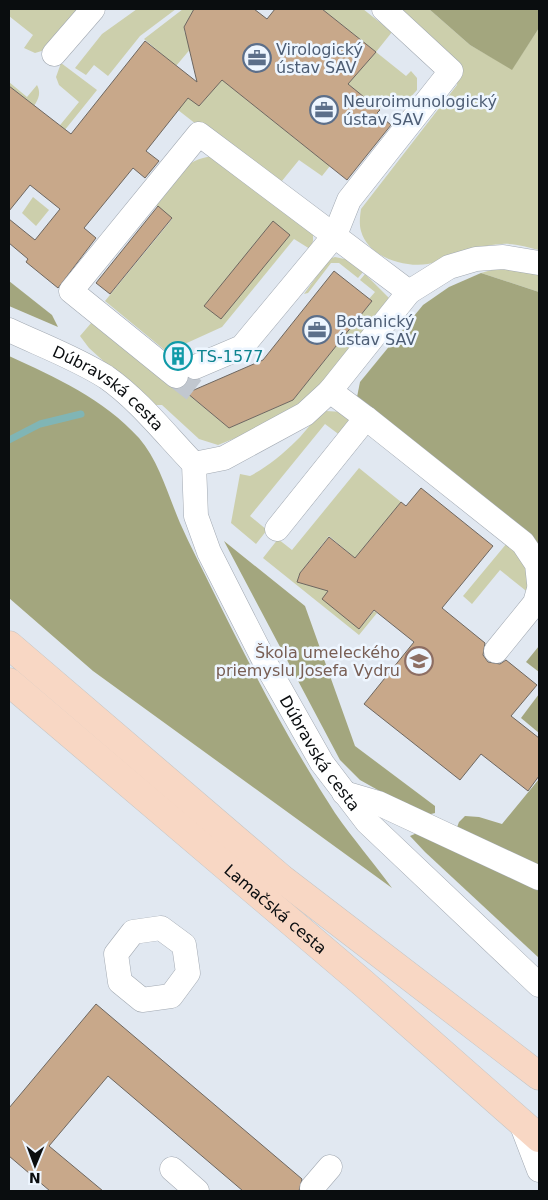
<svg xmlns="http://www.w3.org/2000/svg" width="548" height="1200" viewBox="0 0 548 1200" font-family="'DejaVu Sans',sans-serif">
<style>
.green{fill:#cccfac}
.forest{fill:#a3a67e}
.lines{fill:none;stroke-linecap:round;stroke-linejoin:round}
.stream{stroke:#80b5b5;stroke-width:7}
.building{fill:#c8a88a;stroke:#6e6760}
.minor-tunnel{stroke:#c1c7cf;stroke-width:24;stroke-dasharray:24 12;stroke-linecap:butt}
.minor-casing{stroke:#a2a9b2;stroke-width:25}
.major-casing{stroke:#c4c5c5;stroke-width:29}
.minor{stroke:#fff;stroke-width:24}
.major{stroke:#f8d7c4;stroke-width:28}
.labels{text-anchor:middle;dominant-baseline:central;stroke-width:5;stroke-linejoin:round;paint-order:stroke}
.service-label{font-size:16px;fill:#4e5e75;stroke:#eef6ff;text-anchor:start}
.culture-label{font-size:16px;fill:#0d838f;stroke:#eef6ff;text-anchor:start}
.street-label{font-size:16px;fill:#0a0d0f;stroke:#eef6ff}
.education-label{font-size:16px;fill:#785e54;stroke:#eef6ff;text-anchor:end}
</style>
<rect width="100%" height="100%" fill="#e1e8f1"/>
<g class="green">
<path d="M9,9H78L45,50L35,53L24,48L33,35L9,16Z"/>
<path d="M137,9H176L140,36L108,76L94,65L86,75L75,68L102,34Z"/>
<path d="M183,9H194L184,27L185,34L190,36L208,28L176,66L144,39Z"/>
<path d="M322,9H363L392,32L376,52L406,76L411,71L417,78V90L407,101L395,103L388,98L379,109L348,84L376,52Z"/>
<path d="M392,9H429L470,45L512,69L539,28V250C528,247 513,243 502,244C476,245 453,259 428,264C404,268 368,257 361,231C359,224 360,216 361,209L457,85L458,66Z"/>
<path d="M61,63L97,90L35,167L12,173L9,170V167L23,149L34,157L79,102L59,85L56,77Z"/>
<path d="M205,76L197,104H201L221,79L330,166L322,176L299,160L277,187L178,110Z"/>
<path d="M9,82L27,97L37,85C41,93 39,98 34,106L9,86Z"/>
<path d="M214,156L313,233V241L310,249L294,239L222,327L167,352L105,301L172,219L154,204C173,180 182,159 214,156Z"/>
<path d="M33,197L49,210L36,226L22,213Z"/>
<path d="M335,257L349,260L363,272L358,278L339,263H331L308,293L304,294L329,259Z"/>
<path d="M495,269H516L539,274V292L481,273Z"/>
<path d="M365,274L390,299L337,366L301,406L285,418L218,445L199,439L162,405H152L89,348L80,336L92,322L142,356L229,428L293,400L372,301L369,299L375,292L360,280Z"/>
<path d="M326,411L343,412L352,420L341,436L325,424L250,516L267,530L256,544L231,523L240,474L250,476C267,467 282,455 296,441C307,431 313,418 326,411Z"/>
<path d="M359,468L401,502L355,558L329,536L300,573L298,578L301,583L307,585L313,583L324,568L359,629L374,611L377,613L359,635L263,558L278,539L292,550Z"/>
<path d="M507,543L522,549L530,594L500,570L472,604L463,596Z"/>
</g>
<g class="forest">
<path d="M429,9H539V28L512,70L470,45Z"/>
<path d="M481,273L539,292V550L357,397L360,382L423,305L449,287Z"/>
<path d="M9,281L52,315L58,327L9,306Z"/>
<path d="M9,356C55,377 104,399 139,438C159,461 168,495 180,523C190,546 202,568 213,591C250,666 289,742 335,813C353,839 374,863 392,888L93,671L9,598Z"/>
<path d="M224,541L305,606L355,746L435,806V813L427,815L385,794L360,780L340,760Z"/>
<path d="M539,646V672L526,662Z"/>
<path d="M539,694V733L521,718Z"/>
<path d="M539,779V872L456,830L459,822L465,816L479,817L502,824Z"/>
<path d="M417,833L539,888V958L425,852L410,836Z"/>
</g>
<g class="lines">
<path class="stream" d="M9,440L40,424L81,414"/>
</g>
<g class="building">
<path d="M194,9H254L267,19L275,9H322L376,52L348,84L380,110L377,113L391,125L347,180L222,80L199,106L188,98L146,151L159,161L145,178L133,168L84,228L96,238L58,288L26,262L28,259L9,243V219L35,240L60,209L30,185L9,211V86L71,134L145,41L197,82L184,27Z"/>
<path d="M158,206L172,218L110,294L96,283Z"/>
<path d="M273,221L290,235L221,319L204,306Z"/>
<path d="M334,271L372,301L293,400L229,428L187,393L263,360Z"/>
<path d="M421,488L493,546L442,608L485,643L483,655L488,662L500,664L506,660L537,685L511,716L539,738V776L528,791L481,754L460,780L364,704L414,642L374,610L359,629L322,599L328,591L297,582L300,573L329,537L355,558L401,502L406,506Z"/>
<path d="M96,1004L302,1179L299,1191H243L108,1076L49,1146L103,1191H50L9,1156V1108Z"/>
</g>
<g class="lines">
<path class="minor-tunnel" d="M176,376L194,390"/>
<defs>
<g id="minor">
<path d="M54,54L93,9"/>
<path id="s1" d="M9,330C41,345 76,358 106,377C139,400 166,435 194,464L196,516L209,552L267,666L322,763L367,822L539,985"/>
<path d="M195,367L242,347L335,235L349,200L451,71L384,9"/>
<path d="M176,376L71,291L199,134L409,292"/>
<path d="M366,418L523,543L537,564L539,583"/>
<path d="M194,464L224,458L305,414L330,391L409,292L449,267L476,259L503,257L539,263"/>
<path d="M277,529L366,418L330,391"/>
<path d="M496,651L535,603L539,589"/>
<path d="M344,793L378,803L539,878"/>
<path d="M161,928L184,945L188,973L171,996L142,1000L120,982L116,954L133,932Z"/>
<path d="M521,1123L539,1170"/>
<path d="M172,1169L197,1191"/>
<path d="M312,1188L330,1167"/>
</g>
<g id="major">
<path d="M9,645L281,878L539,1076"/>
<path id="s2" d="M9,682L363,983L539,1138"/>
</g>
</defs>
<use href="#minor" class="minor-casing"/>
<use href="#major" class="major-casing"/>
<use href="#minor" class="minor"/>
<use href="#major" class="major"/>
</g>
<defs>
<symbol id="office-ring" viewBox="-11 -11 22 22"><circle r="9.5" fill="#eef6ff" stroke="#5c6f8a" stroke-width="1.5"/><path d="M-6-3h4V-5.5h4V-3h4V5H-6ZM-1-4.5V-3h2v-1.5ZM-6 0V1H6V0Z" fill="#5c6f8a"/></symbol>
<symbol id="building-ring" viewBox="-11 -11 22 22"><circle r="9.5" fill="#eef6ff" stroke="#0f9aa8" stroke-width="1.5"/><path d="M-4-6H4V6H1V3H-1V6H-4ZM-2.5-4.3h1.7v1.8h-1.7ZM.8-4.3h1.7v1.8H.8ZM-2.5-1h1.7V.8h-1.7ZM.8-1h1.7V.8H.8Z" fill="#0f9aa8"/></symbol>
<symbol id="school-ring" viewBox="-11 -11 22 22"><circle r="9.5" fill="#eef6ff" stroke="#8d6e63" stroke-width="1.5"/><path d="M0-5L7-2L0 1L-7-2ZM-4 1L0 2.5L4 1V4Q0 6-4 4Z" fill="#8d6e63"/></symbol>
</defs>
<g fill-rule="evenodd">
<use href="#office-ring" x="241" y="42" width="32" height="32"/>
<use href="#office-ring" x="308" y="94" width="32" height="32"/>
<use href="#office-ring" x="301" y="314" width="32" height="32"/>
<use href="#building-ring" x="162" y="340" width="32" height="32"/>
<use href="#school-ring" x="403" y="645" width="32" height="32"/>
</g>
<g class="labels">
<g class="service-label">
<text x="276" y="49">Virologický<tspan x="276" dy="18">ústav SAV</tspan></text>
<text x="343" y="101">Neuroimunologický<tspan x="343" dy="18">ústav SAV</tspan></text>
<text x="336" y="321">Botanický<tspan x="336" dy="18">ústav SAV</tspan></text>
</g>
<g class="culture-label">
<text x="197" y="356">TS-1577</text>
</g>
<g class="street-label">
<text stroke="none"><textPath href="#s1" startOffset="116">Dúbravská cesta</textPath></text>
<text stroke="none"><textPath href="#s1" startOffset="552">Dúbravská cesta</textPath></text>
<text stroke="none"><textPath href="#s2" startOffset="350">Lamačská cesta</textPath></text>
</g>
<g class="education-label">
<text x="400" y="652">Škola umeleckého<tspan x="400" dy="18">priemyslu Josefa Vydru</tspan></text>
</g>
</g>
<rect width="548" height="1200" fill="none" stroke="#0a0d0f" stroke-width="20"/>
<g transform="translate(35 1165) rotate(181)" stroke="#eef6ff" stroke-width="4" paint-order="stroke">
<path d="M0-4L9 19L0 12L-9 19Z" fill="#0a0d0f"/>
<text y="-8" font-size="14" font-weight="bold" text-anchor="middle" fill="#0a0d0f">N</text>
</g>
</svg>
